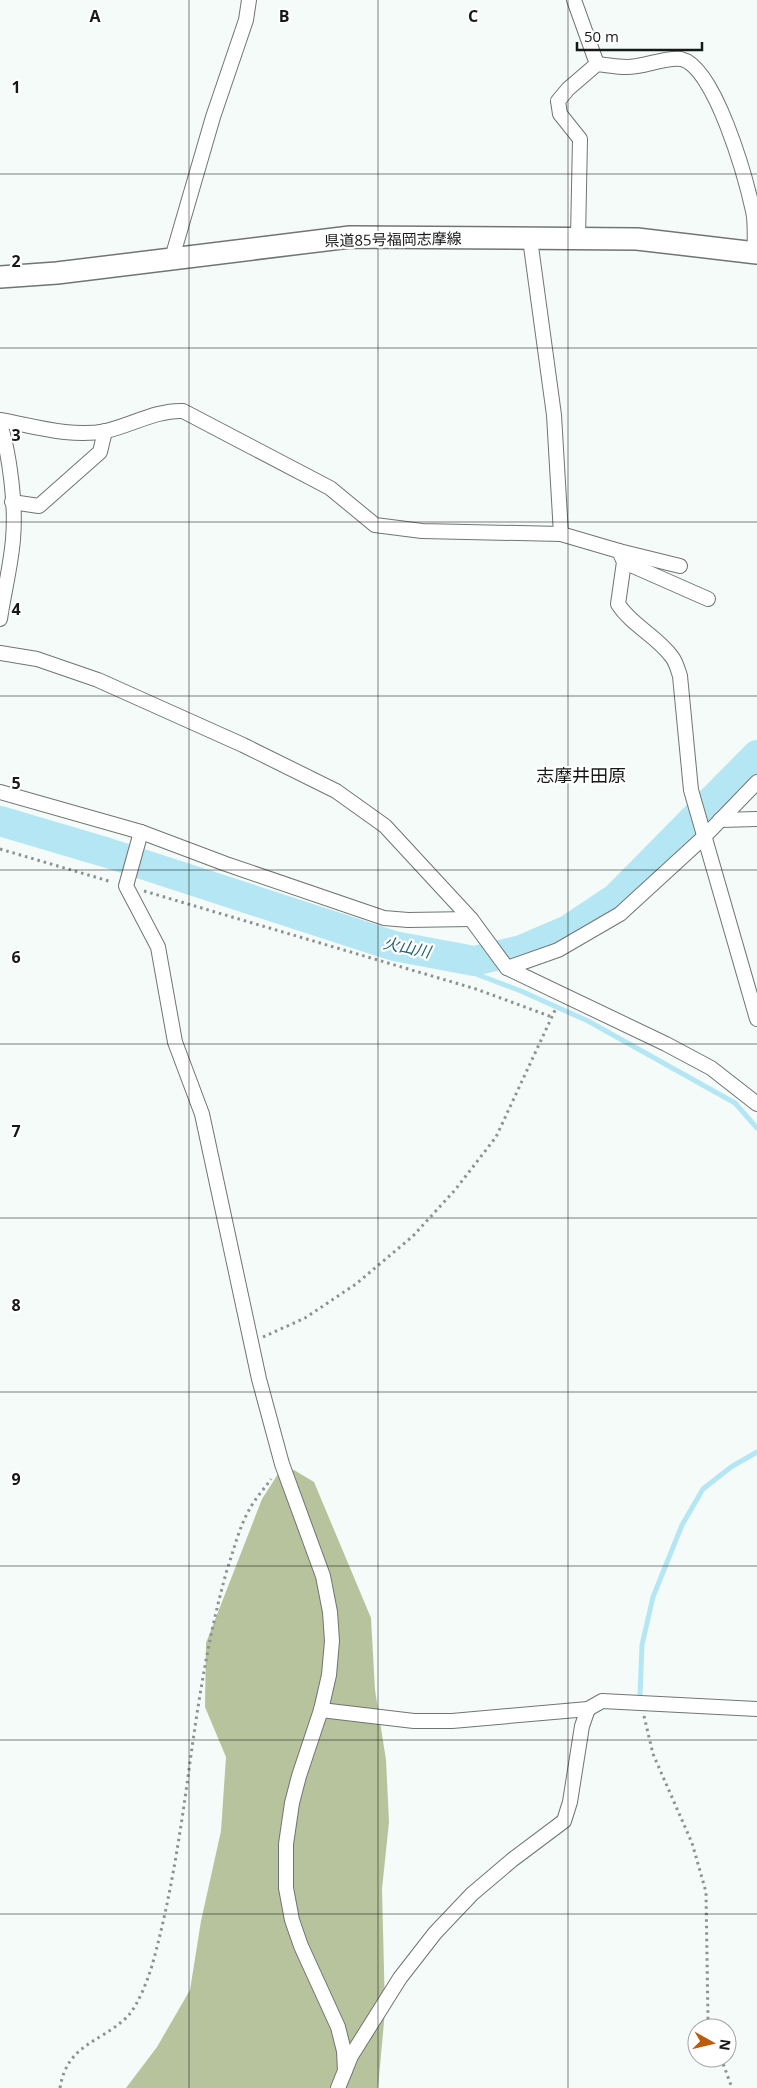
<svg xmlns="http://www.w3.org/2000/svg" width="757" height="2088" viewBox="0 0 757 2088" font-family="'Open Sans','Noto Sans JP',sans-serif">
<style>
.forest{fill:#b7c39c}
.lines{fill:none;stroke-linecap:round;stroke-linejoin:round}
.stream{stroke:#b4e7f3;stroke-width:5}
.river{stroke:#b4e7f3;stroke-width:30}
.minor-casing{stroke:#707573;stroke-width:16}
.primary-casing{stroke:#707573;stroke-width:24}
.path{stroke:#8d918f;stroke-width:3;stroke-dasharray:2.5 4;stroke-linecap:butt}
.minor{stroke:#fff;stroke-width:14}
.primary{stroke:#fff;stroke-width:21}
.grid{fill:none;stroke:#171918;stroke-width:1;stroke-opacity:0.55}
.labels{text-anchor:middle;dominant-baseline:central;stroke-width:4.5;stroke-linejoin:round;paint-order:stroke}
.street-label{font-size:15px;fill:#171918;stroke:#fff}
.water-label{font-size:16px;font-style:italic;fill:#20626f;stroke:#fff}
.quarter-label{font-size:18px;fill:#171918;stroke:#fff}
.grid-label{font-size:16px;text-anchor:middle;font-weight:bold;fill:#171918;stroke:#fff;stroke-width:4.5;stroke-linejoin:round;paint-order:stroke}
</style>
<rect width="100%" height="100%" fill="#f5fbf8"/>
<path class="forest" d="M294,1470L314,1482L371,1618L375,1690L386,1760L389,1822L382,1889L385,2011L378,2088H126L157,2047L190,1990L201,1921L221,1831L226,1757L205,1707L206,1643L262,1499L278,1474Z"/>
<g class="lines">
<g class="stream">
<path d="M441,956L468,971L521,991L588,1021L735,1103L757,1128"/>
<path d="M640,1695L642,1645L653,1597L682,1525L703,1489L731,1467L757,1452"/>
</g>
<path class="river" d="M0,821L108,853L394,946L474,961L521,950L568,930L616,898L757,755"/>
<defs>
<g id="minor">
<path d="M574,0L597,64"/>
<path d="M578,238L580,139L560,114L558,101L568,89L597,64C607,65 617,67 627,67C644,67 665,57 681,59C715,66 746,179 753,211C756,224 754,239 755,253"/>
<path d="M530,239L554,415L561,534"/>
<path d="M172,258L213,117L246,20L249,0"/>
<path d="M0,420C34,426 71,438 106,431C132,425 156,410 183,411L330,488L375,525L422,531L561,534L619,551L624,562L618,604C631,625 657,636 672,657C676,662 678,670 680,676L691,790L757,1019"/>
<path d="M0,424C10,455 16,506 13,539C11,565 4,592 0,619"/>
<path d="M12,502L39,506L100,452L105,431"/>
<path d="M619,551L680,566"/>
<path d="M624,562L708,599"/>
<path d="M0,653L37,659L98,680L243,745L336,791L385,826L471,919L507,968L666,1044L711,1068L757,1104"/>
<path d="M0,792L141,832L226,864L384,918L408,920L471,919"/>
<path d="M720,820L757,819"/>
<path d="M141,832L126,886L158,947L175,1042L202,1114L259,1379L282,1464L323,1576L330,1612L332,1641L329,1675L321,1710L299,1776L292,1803L286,1844V1888L292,1920L301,1946L338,2027L344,2051L345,2071"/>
<path d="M507,968L558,950L620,914L704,837L757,782"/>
<path d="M321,1710L414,1721H452L588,1709L602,1701L757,1709"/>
<path d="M338,2088L351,2056L400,1978L435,1933L472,1894L512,1860L564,1821L570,1802L582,1726L588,1709"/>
</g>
<path id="primary" d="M0,277L57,273L350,237L637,239L757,253"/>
</defs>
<use href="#minor" class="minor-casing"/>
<use href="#primary" class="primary-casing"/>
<g class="path">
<path d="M0,849L112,882"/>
<path d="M144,891L476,989L552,1017"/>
<path d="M263,1337L305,1318L356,1284L413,1236L455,1190L496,1137L556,1008"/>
<path d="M644,1716L653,1754L692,1843L706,1892L708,2019L711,2028"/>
<path d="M721,2058L732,2088"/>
<path d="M60,2088C67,2044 100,2043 127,2017C138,2006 149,1977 153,1962C171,1897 181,1829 190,1762C199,1697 209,1633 227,1570C234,1549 239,1528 249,1510C255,1499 264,1489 271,1479"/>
</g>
<use href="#minor" class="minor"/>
<use href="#primary" class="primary"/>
</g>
<path class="grid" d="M189,0V2088M378,0V2088M568,0V2088M0,174H757M0,348H757M0,522H757M0,696H757M0,870H757M0,1044H757M0,1218H757M0,1392H757M0,1566H757M0,1740H757M0,1914H757"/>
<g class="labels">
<g class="street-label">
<text transform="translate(393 239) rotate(-1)">県道85号福岡志摩線</text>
</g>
<g class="water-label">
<text transform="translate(407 947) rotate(12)">火山川</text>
</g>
<g class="quarter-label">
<text x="581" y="775">志摩井田原</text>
</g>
</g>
<g class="grid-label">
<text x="95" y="22">A</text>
<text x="284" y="22">B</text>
<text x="473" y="22">C</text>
<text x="16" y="93">1</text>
<text x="16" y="267">2</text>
<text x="16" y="441">3</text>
<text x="16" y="615">4</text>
<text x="16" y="789">5</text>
<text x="16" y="963">6</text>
<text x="16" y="1137">7</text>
<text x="16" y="1311">8</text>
<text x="16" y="1485">9</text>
</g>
<g transform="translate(712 2043) rotate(98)"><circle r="24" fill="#ffffff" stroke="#a2a3a3"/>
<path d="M0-4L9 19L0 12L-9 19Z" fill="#ba5c0c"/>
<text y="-8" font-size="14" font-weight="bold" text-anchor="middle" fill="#171918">N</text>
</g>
<path d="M577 42v8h125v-8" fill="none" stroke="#171918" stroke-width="2.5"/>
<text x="584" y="42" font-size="15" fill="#171918" stroke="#ffffff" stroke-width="4" paint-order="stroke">50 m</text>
</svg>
